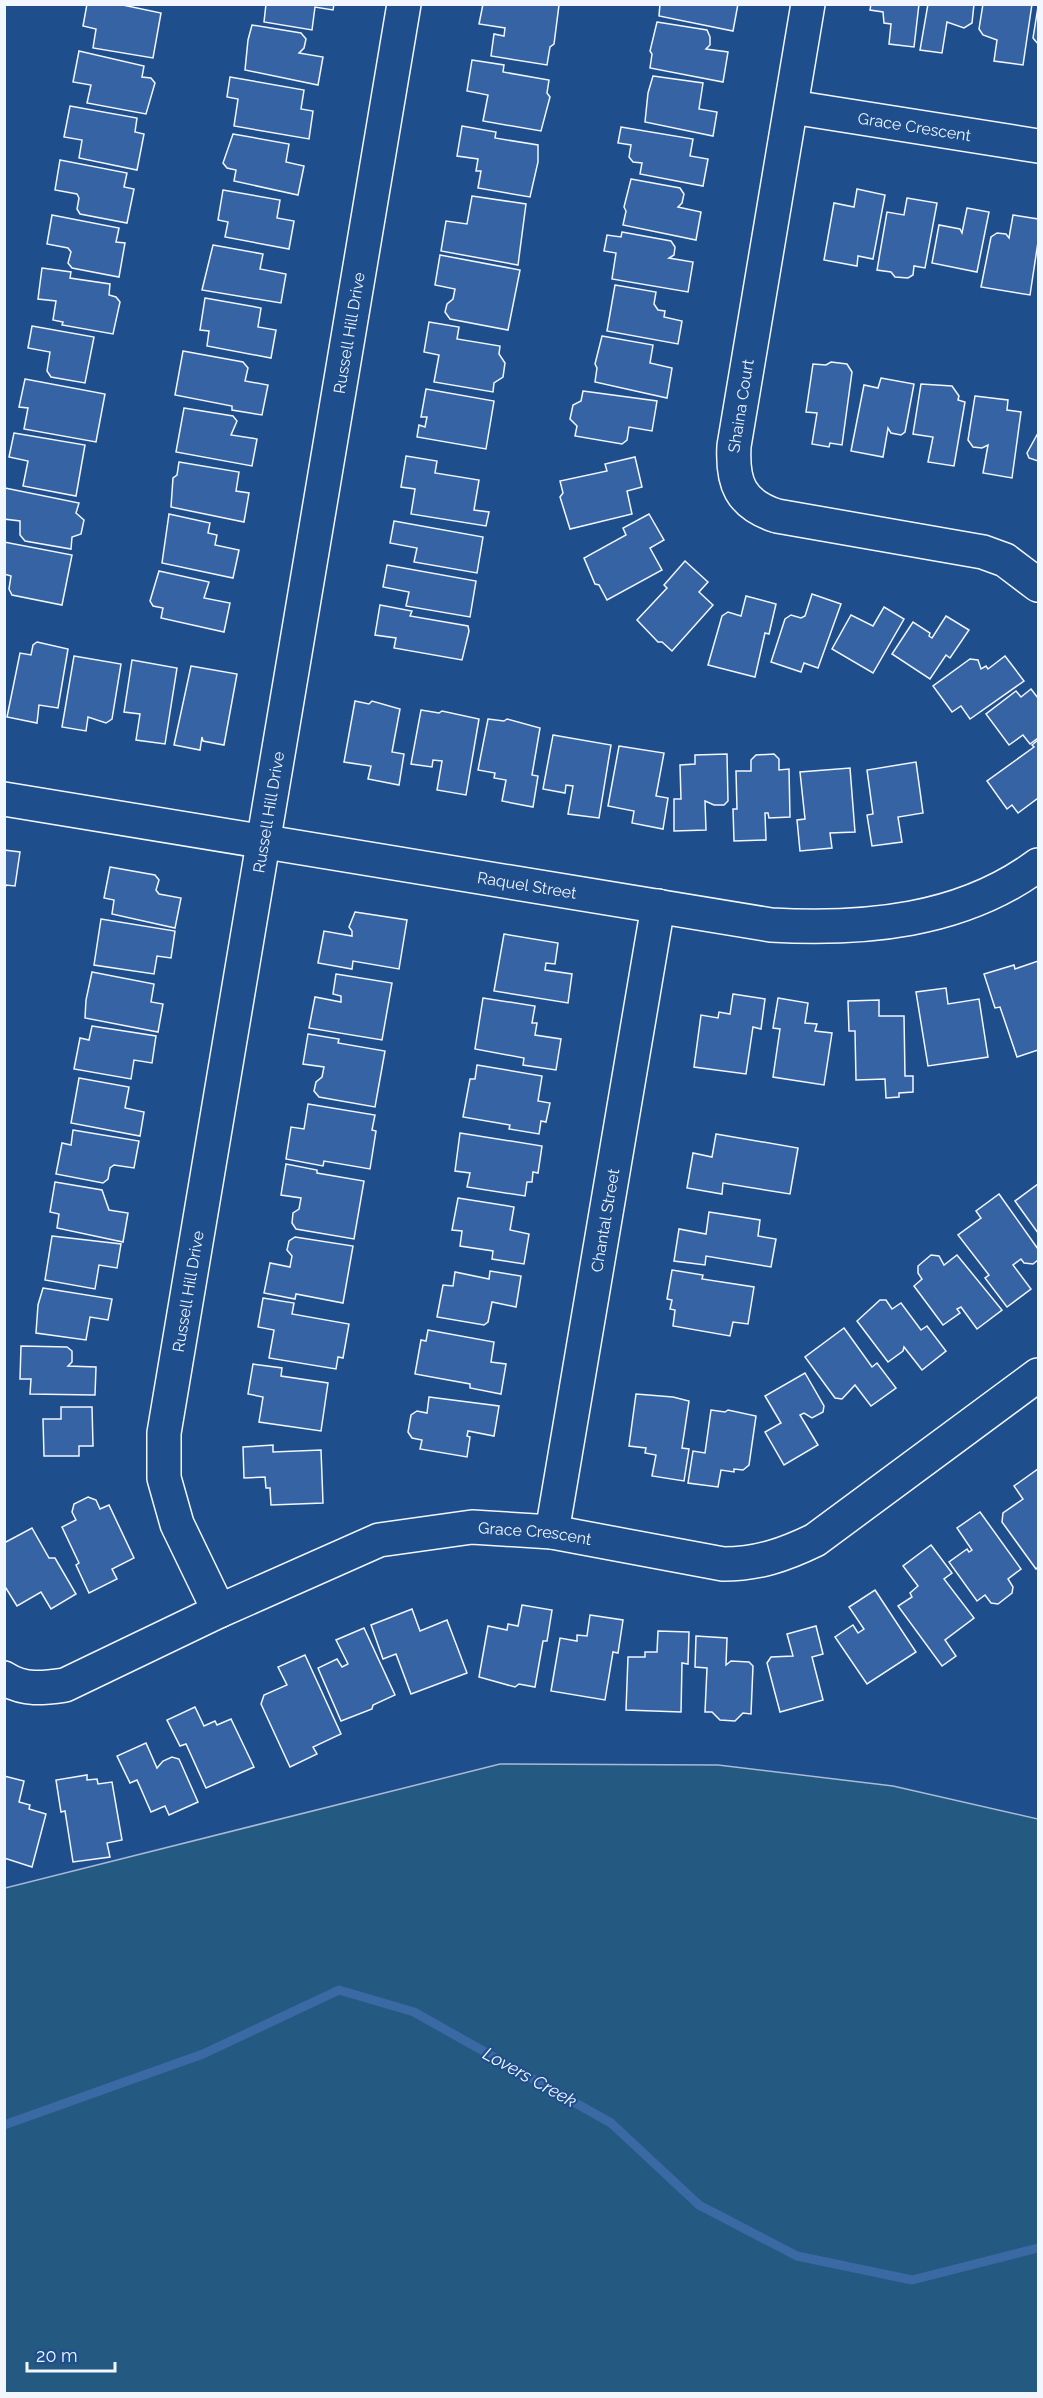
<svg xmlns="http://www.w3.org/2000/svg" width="1043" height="2398" viewBox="0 0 1043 2398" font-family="Raleway,sans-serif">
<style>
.green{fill:#245a82;stroke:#a8bbd7;stroke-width:1.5}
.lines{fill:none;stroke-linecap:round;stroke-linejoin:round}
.stream{stroke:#3b69a3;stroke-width:9}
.building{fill:#3563a3;stroke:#f2f6ff;stroke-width:1.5}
.minor-casing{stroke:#f2f6ff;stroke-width:36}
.minor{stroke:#1f4e8c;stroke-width:33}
.labels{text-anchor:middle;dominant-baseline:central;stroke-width:4.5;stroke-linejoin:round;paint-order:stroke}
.street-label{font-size:16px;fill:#f2f6ff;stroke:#1f4e8c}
.water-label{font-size:18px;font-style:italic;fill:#f2f6ff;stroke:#1f4e8c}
</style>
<rect width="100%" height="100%" fill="#1f4e8c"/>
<path class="green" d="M500,1764L718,1765L893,1786L1038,1819V2393H5V1888Z"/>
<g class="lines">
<path class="stream" d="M4,2125L203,2054L339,1990L414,2012L611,2123L699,2205L797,2256L912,2280L1038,2248"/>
</g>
<g class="building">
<path d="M87,4H118L161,13L153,58L93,48L96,29L83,26Z"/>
<path d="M266,4H334L333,10L315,7L312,30L264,22Z"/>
<path d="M483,4L559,5L554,44L550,47L547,65L491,56L494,34L504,36L505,28L479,24Z"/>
<path d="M660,4H738L733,31L659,16Z"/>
<path d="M871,4H919L914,47L889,44L891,24L884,23L883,12L870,10Z"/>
<path d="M928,4H974L972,23L964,28L947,22L942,53L920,50Z"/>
<path d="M983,4H1032L1023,65L994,61L997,40L983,35L979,29Z"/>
<path d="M1038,7V44L1033,38Z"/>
<path d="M657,22L707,30L710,37V45L706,49L728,52L723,82L650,68L652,54L650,51Z"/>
<path d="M252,25L301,33L306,39L304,48L299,53L323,57L318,85L245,70L248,40Z"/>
<path d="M79,51L144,66L142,77L151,78L155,83L146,114L87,103L91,85L73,82Z"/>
<path d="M472,60L504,65L503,72L549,80L547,93L550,97L541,131L483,121L488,95L467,91Z"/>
<path d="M653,76L703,83L699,109L717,112L713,136L645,122L648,93Z"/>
<path d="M230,77L304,90L301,109L313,111L309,139L234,126L238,99L227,97Z"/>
<path d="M70,106L137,118L135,132L144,134L137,170L79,158L82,140L64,137Z"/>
<path d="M462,126L496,132L495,138L538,145V162L530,197L478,188L481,171H476L478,159L457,156Z"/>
<path d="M621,127L693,139L690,156L708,159L703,186L640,174L642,163L633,162L629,157L631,145L618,143Z"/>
<path d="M233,134L289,144L286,162L304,166L298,195L234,181L236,170L227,168L223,163Z"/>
<path d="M60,160L127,173L124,187L134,189L127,223L80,214L77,209L79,198L77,194L55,190Z"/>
<path d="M631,179L680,188L684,194L682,203L678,207L701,212L696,240L623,225L626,211L624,207Z"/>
<path d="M857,189L885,195L873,259L858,256L857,266L824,260L834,203L854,207Z"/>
<path d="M223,190L280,200L277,218L294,221L289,249L225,237L228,222L218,220Z"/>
<path d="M472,196L526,204L518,265L441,251L446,221L467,224Z"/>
<path d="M907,198L937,203L925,268L914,266L913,275L908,278L895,277L891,272L877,270L887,212L904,215Z"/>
<path d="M967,208L989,212L977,272L932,263L939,225L960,229L962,233Z"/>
<path d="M52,215L119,228L116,242L125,243L119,277L72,268L68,263L71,252L68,248L47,244Z"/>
<path d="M1013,215L1038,219V242L1030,295L981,287L991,237L997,233L1006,234L1009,238Z"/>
<path d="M622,232L671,241L675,247L674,255L669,258L693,262L688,292L612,279L616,253L604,251L607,235L621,237Z"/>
<path d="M213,245L263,254L260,269L286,274L281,303L202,290Z"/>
<path d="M440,255L520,270L508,330L450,319L445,312L447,304L453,299L455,289L435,285Z"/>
<path d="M42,268L71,272L70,278L110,284L109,295L116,297L120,302L113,334L62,325L63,322L53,320L56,301L38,299Z"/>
<path d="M615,285L656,292L654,304L658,310L665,311L664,317L682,321L678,344L607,331Z"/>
<path d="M205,298L261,308L258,327L276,330L271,358L207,346L209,331L200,330Z"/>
<path d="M429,322L459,327L457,339L500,346L499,354L505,363L503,377L494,383L493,392L434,382L439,355L424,352Z"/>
<path d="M32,326L94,337L85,383L51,377L47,371L50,352L28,348Z"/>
<path d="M602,336L653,345L650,363L672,368L667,398L595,382L597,368L595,364Z"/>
<path d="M183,351L243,362L248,368L245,381L268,385L262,415L232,410V406L175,395Z"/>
<path d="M831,362L847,364L852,372L842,445L830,443L829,447L812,444L817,413L806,412L813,364L826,365Z"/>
<path d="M881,378L914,384L905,432L901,435L891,433L888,428L883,457L851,451L864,385L878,388Z"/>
<path d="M25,379L105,394L96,442L24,429L28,408L19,407Z"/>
<path d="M921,384L952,386L959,396L958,400L965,402L954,466L928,462L933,437L913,434Z"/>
<path d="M426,389L494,401L486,449L417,437L419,425L425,427L427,417H421Z"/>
<path d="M583,391L657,401L652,431L629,427L627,440L622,444L575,436L577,426L570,419L573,405L581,401Z"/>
<path d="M975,396L1008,400L1007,410L1021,412L1012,478L983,473L988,445L982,448L973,447L968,440Z"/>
<path d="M184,408L233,416L237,421L231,435L257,439L252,466L176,452Z"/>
<path d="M14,433L85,445L76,496L23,486L28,461L9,457Z"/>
<path d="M1038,433V461L1029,458L1027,453Z"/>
<path d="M406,456L437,461L435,473L479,480L474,510L489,512L486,526L411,514L415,489L401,487Z"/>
<path d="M635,457L642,487L627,491L632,514L570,529L560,497L563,493L560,481L607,471L605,464Z"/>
<path d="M179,462L239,472L236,491L249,493L244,522L171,507L173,478L177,475Z"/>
<path d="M5,488L79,503L76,513L84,520L81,534L72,537L71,549L25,541L20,535V521L4,519Z"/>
<path d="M169,514L210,523L208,533L217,535L215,545L239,550L233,578L162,563Z"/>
<path d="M649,514L664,540L650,548L662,570L607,600L599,585L595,584L584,558L626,535L623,528Z"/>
<path d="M394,521L483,537L477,573L414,562L417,548L390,543Z"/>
<path d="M4,542L72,555L62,605L12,595L9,589L11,576L4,574Z"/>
<path d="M685,561L708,582L699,592L713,605L672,651L662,642H658L637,620L667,588L664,585Z"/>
<path d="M387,565L476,581L470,617L406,606L409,592L383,587Z"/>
<path d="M159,571L209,582L204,598L230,603L224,632L161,618L163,608L153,606L150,601Z"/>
<path d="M812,594L841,604L818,668L804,663L801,672L771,662L785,619L791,615L801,618L805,616Z"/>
<path d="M746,596L776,604L769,634L765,633L755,677L708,665L722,616L728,612L741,616Z"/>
<path d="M380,605L412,611L410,616L468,626L469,631L462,660L394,648L396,638L375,635Z"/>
<path d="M884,607L904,619L873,673L832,649L851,615L873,626Z"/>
<path d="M946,616L969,630L950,658L946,655L930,679L892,654L913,622L930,633L929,636L932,638Z"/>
<path d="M37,642L68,649L58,708L39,705L37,723L7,717L20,653L31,655L33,645Z"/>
<path d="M74,656L121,664L112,719L106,723L88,717L86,731L62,727Z"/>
<path d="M1005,656L1024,681L970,719L961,706L952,712L933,686L970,659L978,660L981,669L986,666L988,669Z"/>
<path d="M132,660L177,668L165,744L136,740L140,714L124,712Z"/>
<path d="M191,666L237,674L224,745L203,741L202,737L200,750L174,745Z"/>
<path d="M1031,689L1038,698V738L1030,744L1023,735L1009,745L986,714L1016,691L1021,697Z"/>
<path d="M355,701L369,704L372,701L400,709L392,752L404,754L399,785L368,779L371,766L344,762Z"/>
<path d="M421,710L439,713L442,711L479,719L466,795L437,790L442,761L433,760L432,767L411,764Z"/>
<path d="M488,719L504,721L507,719L540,728L532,775L538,776L533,807L502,801L506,780L494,778L495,773L478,770Z"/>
<path d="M553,735L611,745L599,818L568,814L573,786L566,785L565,793L543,789Z"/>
<path d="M1038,740V798L1018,813L1012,805L1007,809L987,781L1034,747L1032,745Z"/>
<path d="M619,746L664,753L656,796L668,798L663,829L632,823L634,811L608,806Z"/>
<path d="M727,754L728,801L724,805H714L705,801L706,830L674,831V799H681L680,765L695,764V755Z"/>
<path d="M774,754L779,759V770L789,769L790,817L769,818L768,813H765L766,840L734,841L733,809H737L736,771H751V760L756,755Z"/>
<path d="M916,762L923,813L898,817L902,842L872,846L867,815L873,814L867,770Z"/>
<path d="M850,768L855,832L830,833L832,848L800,851L797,820L805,819L800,772Z"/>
<path d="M4,850L20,852L15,886L6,885L4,892Z"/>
<path d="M110,867L155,875L159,880L156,890L159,894L181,898L175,928L112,914L114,900L104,898Z"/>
<path d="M355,912L407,920L399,969L353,961L352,969L318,963L324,931L352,936V931L349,927Z"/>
<path d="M101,919L175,931L171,958L157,956L154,974L94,965Z"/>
<path d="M504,934L558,943L555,964L546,963L545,970L572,974L568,1003L494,991Z"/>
<path d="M1038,961V1050L1017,1057L1000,1007L995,1008L984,974L1014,965L1015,969Z"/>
<path d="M92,972L154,984L151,1002L163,1004L158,1032L85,1018L86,1000Z"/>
<path d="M336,974L392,983L382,1040L309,1028L315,997L341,1002V996L333,994Z"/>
<path d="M946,988L948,1004L979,999L988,1057L928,1066L916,992Z"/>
<path d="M733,994L765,999L761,1029L753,1027L746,1074L694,1067L701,1015L718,1018L719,1012L730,1014Z"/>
<path d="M483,998L535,1006L532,1023H537L535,1035L561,1039L556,1070L523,1065L524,1058L475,1049Z"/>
<path d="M778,998L808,1003L805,1023L817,1024L815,1031L832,1033L824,1085L773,1077L780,1029L773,1028Z"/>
<path d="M879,1000V1016H904L905,1076H913V1092L899,1093V1097L886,1098L885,1079L856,1080L855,1031H849L848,1001Z"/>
<path d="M92,1026L156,1036L152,1063L134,1060L131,1079L74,1069L80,1038L89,1040Z"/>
<path d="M308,1034L339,1039L338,1043L385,1051L375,1107L319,1097L314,1091L316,1082L322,1077L324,1067L303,1064Z"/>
<path d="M477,1065L542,1076L538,1101L550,1103L546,1122L541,1121L539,1134L509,1129L510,1125L463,1117L470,1079H475Z"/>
<path d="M79,1078L129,1087L125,1108L144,1112L140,1136L71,1123Z"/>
<path d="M308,1104L375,1115L372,1130L376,1131L370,1169L324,1161L323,1166L286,1159L291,1127L304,1129Z"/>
<path d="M73,1130L139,1141L134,1168L114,1165L110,1168L108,1179L103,1183L56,1174L62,1143L71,1145Z"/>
<path d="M460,1133L542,1146L538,1173L533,1172L532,1182H527L525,1196L467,1187L470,1173L455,1171Z"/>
<path d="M716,1134L798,1148L790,1194L723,1183L722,1194L687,1188L693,1153L712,1157Z"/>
<path d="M286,1164L317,1170V1173L364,1181L354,1239L296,1229L292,1223L293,1213L299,1209L301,1198L281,1195Z"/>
<path d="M55,1182L102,1190L109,1210L128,1213L123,1242L57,1228L59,1214L50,1212Z"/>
<path d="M1038,1184V1233L1015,1201Z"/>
<path d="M999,1194L1038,1249V1260L1033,1264L1024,1263L1021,1259L1013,1265L1031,1289L1007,1307L985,1278L989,1275L958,1235L981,1218L976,1211Z"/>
<path d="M458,1198L514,1207L510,1230L529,1234L524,1264L492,1259L493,1251L460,1246L462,1231L452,1230Z"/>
<path d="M709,1212L760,1220L758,1236L776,1239L771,1267L706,1256L705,1265L674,1261L679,1229L706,1234Z"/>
<path d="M52,1236L121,1244L117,1268L99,1265L95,1289L45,1280Z"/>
<path d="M295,1237L353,1246L343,1303L296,1294L295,1299L264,1293L270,1263L290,1267L292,1256L287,1250L289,1241Z"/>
<path d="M931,1255L939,1256L944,1265L957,1255L1002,1310L977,1329L961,1307L957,1309L960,1313L943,1325L914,1286L922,1279L918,1273V1266Z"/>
<path d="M672,1270L703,1275L702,1279L754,1287L748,1324L733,1322L730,1336L673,1326L675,1310L670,1309L672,1300L667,1299Z"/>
<path d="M490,1271L521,1276L516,1307L492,1302L488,1322L484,1325L437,1317L443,1285L453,1286L455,1272L489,1279Z"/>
<path d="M43,1288L112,1299L108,1320L90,1317L86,1340L36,1333L38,1305Z"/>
<path d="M263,1298L294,1303L292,1314L349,1324L343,1358L338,1357L336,1369L269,1358L274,1330L258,1327Z"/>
<path d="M880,1300H886L892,1309L901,1303L921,1330L927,1326L946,1351L922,1370L904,1347L903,1351L888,1362L857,1321Z"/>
<path d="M844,1328L872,1367L877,1363L896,1388L871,1406L855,1385L842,1399L835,1398L805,1357Z"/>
<path d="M428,1330L494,1342L491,1362L506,1364L501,1394L470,1388V1384L415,1374L421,1340L426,1341Z"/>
<path d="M21,1346L67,1347L72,1351V1362L68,1366L96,1367L95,1395L30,1394L31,1379H20Z"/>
<path d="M253,1364L282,1368L281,1376L328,1383L321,1431L259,1422L263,1397L248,1394Z"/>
<path d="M805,1373L824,1406L823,1412L812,1418L804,1413L800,1415L818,1445L784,1465L765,1432L781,1423L765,1396Z"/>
<path d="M636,1394L673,1397L689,1401L682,1448L689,1449L684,1481L652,1476L656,1455L645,1453L646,1448L629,1446Z"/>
<path d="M429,1397L499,1406L494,1436L468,1431L467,1436L470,1437L467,1457L420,1449L422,1440L412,1438L408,1432L411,1415L417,1411L427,1413Z"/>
<path d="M61,1407H92L93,1446H79V1456H44L43,1419H61Z"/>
<path d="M711,1410L725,1412L728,1410L756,1416L749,1465L743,1470L734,1469V1472L721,1470L718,1487L688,1483L693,1451L705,1453Z"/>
<path d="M273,1445V1452L321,1450L323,1503L271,1505L270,1488H266L265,1477L244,1478L243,1447Z"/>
<path d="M1038,1469V1567L1036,1569L1002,1522L1003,1513L1023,1499L1014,1486Z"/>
<path d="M88,1497L96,1500L100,1509L109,1505L134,1558L112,1569L117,1579L89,1593L76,1565L79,1563L62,1527L76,1520L72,1512L74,1504Z"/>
<path d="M980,1512L1021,1569L1008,1579L1013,1587L1012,1593L998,1604L991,1603L985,1595L977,1601L949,1562L967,1549L969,1552L972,1550L957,1528Z"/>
<path d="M32,1528L49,1558H55L76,1594L51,1609L41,1592L17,1606L4,1585V1543Z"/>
<path d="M931,1545L952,1573L944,1579L974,1618L945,1640L956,1656L942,1666L898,1606L912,1597L910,1593L918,1586L903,1566Z"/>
<path d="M875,1590L916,1652L867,1684L835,1637L853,1625L858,1633L864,1629L849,1607Z"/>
<path d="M522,1605L552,1610L547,1641H543L535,1687L519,1684L515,1687L479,1677L488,1626L507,1630L508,1624L518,1626Z"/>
<path d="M412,1609L420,1631L447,1620L467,1673L411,1694L396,1654L383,1659L371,1625Z"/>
<path d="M590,1615L623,1620L618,1653L613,1652L605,1700L551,1691L560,1638L577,1641V1635L587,1636Z"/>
<path d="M816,1626L823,1654L812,1657L823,1700L780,1712L767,1663L771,1657L793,1656L787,1634Z"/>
<path d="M364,1628L395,1695L373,1705L372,1709L341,1721L318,1668L337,1659L342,1667L348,1664L336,1640Z"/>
<path d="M658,1631L689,1632L688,1664L682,1663L681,1712L626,1710L628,1657H645V1652H657Z"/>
<path d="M696,1636L727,1638L726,1665L731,1661L749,1662L753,1666L751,1714L743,1713L735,1721L720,1720L712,1712H705L707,1668L695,1667Z"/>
<path d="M305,1655L341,1734L313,1747L317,1754L290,1767L261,1704L264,1695L287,1685L278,1667Z"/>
<path d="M195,1707L204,1726L215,1721L217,1725L231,1719L254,1767L206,1788L186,1744L180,1746L167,1720Z"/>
<path d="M146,1743L157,1768L163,1761L172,1757L179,1759L198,1802L169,1815L165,1806L151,1812L137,1780L130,1783L117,1756Z"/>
<path d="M87,1775V1780L97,1779L98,1784L112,1782L122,1840L107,1843L110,1857L73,1862L65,1811L61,1812L56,1780Z"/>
<path d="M4,1776L24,1781L19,1802L30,1805L29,1809L46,1814L32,1867L4,1858Z"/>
</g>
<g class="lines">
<defs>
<g id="minor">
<path d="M808,4L734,446C732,483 740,504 777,516L983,552L1005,560L1038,585"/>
<path id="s1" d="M792,107L1038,146"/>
<path id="s2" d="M4,799L771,925C864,930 961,922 1038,865"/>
<path id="s3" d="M552,1532L658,906"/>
<path id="s4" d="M219,1611L177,1524L164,1478V1433L404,4"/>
<path id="s5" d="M4,1678C24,1691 44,1688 65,1685L219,1611L379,1540L472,1527L552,1532L723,1564C758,1564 784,1555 815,1540L1038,1375"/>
</g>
</defs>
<use href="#minor" class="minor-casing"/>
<use href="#minor" class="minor"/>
</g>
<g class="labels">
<g class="street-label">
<text stroke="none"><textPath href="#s1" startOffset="124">Grace Crescent</textPath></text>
<text stroke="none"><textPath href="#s4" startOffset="1305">Russell Hill Drive</textPath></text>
<text transform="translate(741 406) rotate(-81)">Shaina Court</text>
<text stroke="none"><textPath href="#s4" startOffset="819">Russell Hill Drive</textPath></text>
<text stroke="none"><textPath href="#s2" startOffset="530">Raquel Street</textPath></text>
<text stroke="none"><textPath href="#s3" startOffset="316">Chantal Street</textPath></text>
<text stroke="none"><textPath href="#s4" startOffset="333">Russell Hill Drive</textPath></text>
<text stroke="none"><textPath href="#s5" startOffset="566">Grace Crescent</textPath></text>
</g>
<g class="water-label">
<text transform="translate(530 2077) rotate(29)">Lovers Creek</text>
</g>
</g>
<rect width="1043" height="2398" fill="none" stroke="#f2f6ff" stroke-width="12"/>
<path d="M27 2362v9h88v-9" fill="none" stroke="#f2f6ff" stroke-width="3"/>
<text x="36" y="2362" font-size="18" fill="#f2f6ff" stroke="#1f4e8c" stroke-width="4.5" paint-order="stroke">20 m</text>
</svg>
